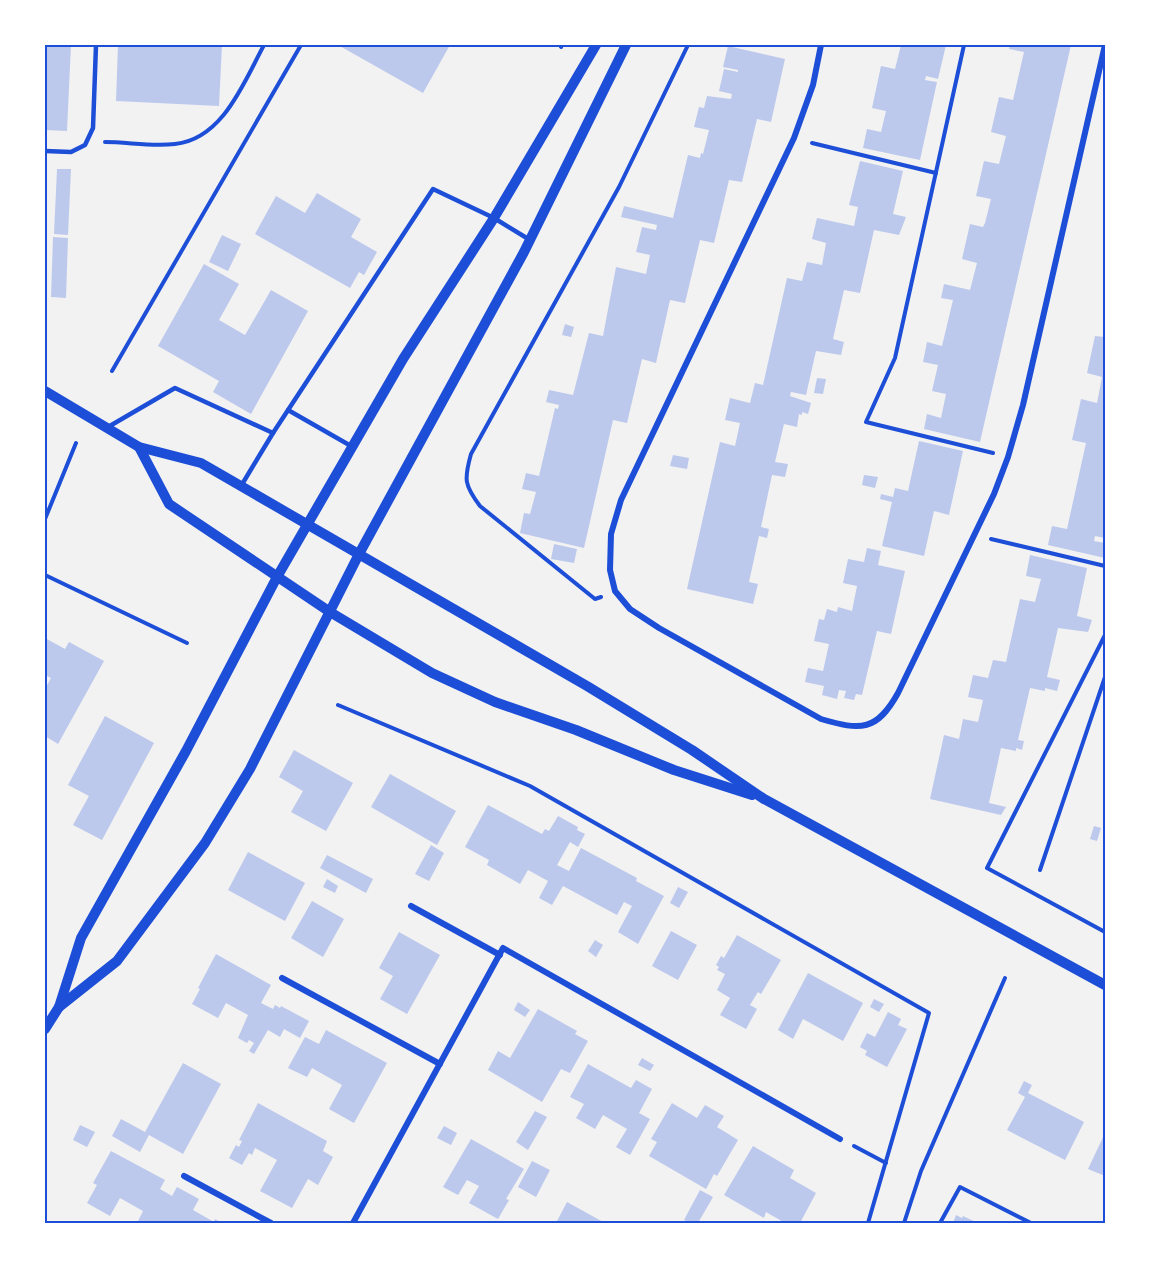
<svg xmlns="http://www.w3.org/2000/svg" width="1150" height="1268" viewBox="0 0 1150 1268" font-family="Signika,sans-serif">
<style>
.building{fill:#bdc9ec}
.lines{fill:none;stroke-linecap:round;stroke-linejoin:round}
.path{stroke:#1d4ed8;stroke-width:4}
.service{stroke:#1d4ed8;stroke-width:4.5}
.minor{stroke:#1d4ed8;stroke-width:6}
.tertiary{stroke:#1d4ed8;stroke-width:10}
.neatline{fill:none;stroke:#1d4ed8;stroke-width:2}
</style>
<rect width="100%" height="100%" fill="#f2f2f2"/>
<g class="building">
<path d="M45,45H71L67,131L45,130Z"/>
<path d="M118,45H222L219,106L116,101Z"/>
<path d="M338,45H450L423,93Z"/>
<path d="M901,45H946L938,79L926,76L925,80L937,82L920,160L863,148L867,129L881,132L886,111L872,108L881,66L895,69Z"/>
<path d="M1010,45H1071L980,442L924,429L927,414L941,418L946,394L932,391L938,365L923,362L927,342L942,346L953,300L941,298L944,284L970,290L977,263L962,259L970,224L983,227L985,223L991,199L976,196L984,161L999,164L1006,136L991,132L999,97L1013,100L1024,52L1009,49Z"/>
<path d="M728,46L785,59L771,122L757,119L742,182L729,180L714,243L700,240L685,303L670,300L656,363L642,359L627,423L613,420L584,548L520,533L524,513L530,514L536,492L522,489L526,473L539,476L555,408L558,409L559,405L546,402L549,390L573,395L589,333L603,336L616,267L646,274L650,255L636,252L642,227L656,230L657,225L621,217L624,206L673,218L688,155L700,158L701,153L703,154L709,130L694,127L699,107L704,108L707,96L731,99L732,94L719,91L724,69L738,72V70L723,67Z"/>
<path d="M860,161L903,171L893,214L906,217L899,235L874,230L860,293L844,290L833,339L844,342L841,355L816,351L806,395L791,392L790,396L811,403L808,414L802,412V415L799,414L797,427L784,424L775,462L788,464L785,477L772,475L761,527L769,529L767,538L759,536L749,582L758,584L753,604L687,589L720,442L735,446L740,423L725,420L730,398L750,403L755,383L763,385L787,278L802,281L807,262L822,265L826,243L812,239L817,218L854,226L858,207L849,205Z"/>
<path d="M57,169H71L68,235L54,234Z"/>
<path d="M317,193L361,219L351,237L377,252L364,275L359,272L350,288L255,234L276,196L305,213Z"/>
<path d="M222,235L241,244L228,271L209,262Z"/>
<path d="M53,237L68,238L66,298L51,297Z"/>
<path d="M204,264L239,284L219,320L245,335L271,290L308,311L251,414L213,392L219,381L158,346Z"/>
<path d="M565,324L574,327L571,337L562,335Z"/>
<path d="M1095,336L1105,337V538L1095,536L1094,541L1105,543V558L1048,545L1052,526L1067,529L1086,443L1072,440L1081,399L1097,403L1102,377L1087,373Z"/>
<path d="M817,378L826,379L823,394L814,393Z"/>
<path d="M919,441L963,451L949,515L934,511L924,556L882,546L892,502L880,499L881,494L893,497L895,488L908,491Z"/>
<path d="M673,455L689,458L687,469L670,466Z"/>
<path d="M864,475L878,477L875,488L862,485Z"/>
<path d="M554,544L577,549L574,563L551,559Z"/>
<path d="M867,548L881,551L878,565L905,571L891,634L877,631L862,695L856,694L854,700L844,698L846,691L839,690L837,699L822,695L824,686L805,682L808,668L823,671L829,644L814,641L819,619L824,620L827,609L837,612L838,607L852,611L857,586L843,583L848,559L864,562Z"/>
<path d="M1030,555L1087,568L1077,616L1092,620L1088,632L1058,628L1047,677L1060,680L1057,691L1045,688V691L1030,688L1018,740L1024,741L1022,750L1016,748V751L1001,748L989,803L1006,807L1001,815L930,799L944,735L959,739L963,719L978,722L983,700L968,697L973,675L988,678L993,660L1006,662L1020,599L1035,602L1041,579L1026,576Z"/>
<path d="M45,638L65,649L69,642L104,661L58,744L45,736V689L51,678L45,675Z"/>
<path d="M105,716L154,743L102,840L73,825L89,796L68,785Z"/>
<path d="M294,750L353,783L326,831L291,812L303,791L279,777Z"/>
<path d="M390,774L456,811L437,845L371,807Z"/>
<path d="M488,805L542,834L545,829L549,831L558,816L578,827L577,830L585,834L578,847L570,842L557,865L569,871L581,848L637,878L636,881L664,896L638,944L618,932L632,906L624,902L617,915L563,886L552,905L539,898L548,881L528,870L520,884L487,865L489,860L465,847Z"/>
<path d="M1094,826L1101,828L1097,841L1090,839Z"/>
<path d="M431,845L444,853L429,881L415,874Z"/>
<path d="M248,852L305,883L285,921L228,890Z"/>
<path d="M327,855L373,879L366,893L320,868Z"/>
<path d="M327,879L338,886L335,893L323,887Z"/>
<path d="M678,887L688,892L679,908L670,903Z"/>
<path d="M312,901L344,919L323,957L291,938Z"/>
<path d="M671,931L697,945L678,980L652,966Z"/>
<path d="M399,932L440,955L407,1014L380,999L393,976L379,968Z"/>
<path d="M737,935L781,960L761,994L758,992L750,1005L757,1009L746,1029L720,1015L730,998L717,990L725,974L717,970L719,967L716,965L721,956L724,958Z"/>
<path d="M595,940L603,945L596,957L588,951Z"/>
<path d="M216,954L271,985L261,1003L273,1009L275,1005L280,1008L281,1006L309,1021L300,1038L284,1029L280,1037L268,1030L254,1054L249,1051L254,1043L249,1040L247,1043L238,1038L248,1015L226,1003L218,1018L192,1004L200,989L198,988Z"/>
<path d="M808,973L863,1003L843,1041L803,1019L793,1039L778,1030Z"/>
<path d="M874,999L884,1004L879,1012L870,1007Z"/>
<path d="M518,1002L530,1010L525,1017L514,1010Z"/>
<path d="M538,1009L577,1031L575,1034L588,1041L570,1073L561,1069L542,1102L488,1070L498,1051L510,1058Z"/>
<path d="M888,1012L901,1019L898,1025L907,1029L887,1067L865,1055L867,1051L860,1047L867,1033L875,1037Z"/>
<path d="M326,1030L387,1063L354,1123L329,1109L342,1085L312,1068L307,1077L288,1068L305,1037L319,1044Z"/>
<path d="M642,1058L654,1065L650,1071L638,1065Z"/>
<path d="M183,1063L221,1084L183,1154L149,1135L140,1152L112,1136L121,1119L145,1132Z"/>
<path d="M588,1064L631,1088L636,1080L652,1089L639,1113L650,1119L630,1155L616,1147L627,1129L603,1115L595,1129L576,1118L584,1104L570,1097Z"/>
<path d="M1024,1081L1032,1085L1028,1093L1084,1122L1065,1160L1007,1130L1025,1097L1018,1093Z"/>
<path d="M258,1103L327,1141L323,1151L333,1157L318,1185L308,1179L292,1208L260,1191L277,1160L255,1148L252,1155L249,1153L242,1165L229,1158L236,1145L239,1147L242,1141L239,1140Z"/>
<path d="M672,1103L697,1118L705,1105L724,1116L717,1127L738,1140L717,1176L714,1174L706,1189L649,1156L657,1142L651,1139Z"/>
<path d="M535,1111L547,1117L528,1150L516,1142Z"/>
<path d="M80,1125L95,1132L87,1147L73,1140Z"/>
<path d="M444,1126L457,1133L451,1145L437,1138Z"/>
<path d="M1105,1133V1176L1088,1169Z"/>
<path d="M471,1139L524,1169L506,1199L509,1200L498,1219L469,1203L479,1186L467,1180L458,1195L443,1187Z"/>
<path d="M753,1146L794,1170L790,1178L816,1193L800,1223H785L766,1212L764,1218L724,1195Z"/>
<path d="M111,1151L165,1180L160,1189L172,1196L177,1187L199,1199L193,1210L214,1222L215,1219L222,1223H137L143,1211L120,1198L110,1216L87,1203L97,1185L93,1183Z"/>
<path d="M532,1161L550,1170L536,1197L518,1187Z"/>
<path d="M700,1190L713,1197L698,1223H690L684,1220Z"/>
<path d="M567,1202L605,1223H556Z"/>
<path d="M956,1215L962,1218L963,1216L978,1223H953Z"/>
</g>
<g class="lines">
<g class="path">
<path d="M964,45L895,358L866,422L993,453"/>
<path d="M561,47L562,45"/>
<path d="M105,142C128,142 152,147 175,144C223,139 244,82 264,45"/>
<path d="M812,143L936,173"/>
<path d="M112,371L301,45"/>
<path d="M45,519L76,443"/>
<path d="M991,539L1105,566"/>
<path d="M45,575L187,643"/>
<path d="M601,597L595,599L480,506C464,485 464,479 471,454L619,187L688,45"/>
<path d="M1105,635L987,868L1105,932"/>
<path d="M338,705L530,786L929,1013L868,1223"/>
<path d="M1040,870L1105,677"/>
<path d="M854,1146L886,1163"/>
<path d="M904,1223L921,1171L1005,978"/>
<path d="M940,1223L960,1187L1031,1223"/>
</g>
<g class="service">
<path d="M45,151L71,152L85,145L93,128L96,45"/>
<path d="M288,410L351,446"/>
<path d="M108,427L175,388L273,433"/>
<path d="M241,486L273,433L433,189L494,218L530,240"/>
</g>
<g class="minor">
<path d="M821,45L813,85L794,138L621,500L611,534L610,570L615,591L630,609L659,628L821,719C861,731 877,731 898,693L994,494L1008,457L1023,405L1105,45"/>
<path d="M411,906L500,955"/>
<path d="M282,978L440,1064"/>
<path d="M184,1176L271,1223"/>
<path d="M353,1223L503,948L840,1139"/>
</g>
<g class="tertiary">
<path d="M45,391L139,447L201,463L587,686L692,750L764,799L1105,985"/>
<path d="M139,447L169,504L330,612L432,673L495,702L576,730L674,770L752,795"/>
<path d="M59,1007L117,961L205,843L250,769L359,554L524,252L626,45"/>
<path d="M45,1029L59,1007L81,938L186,751L277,577L403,359L494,218L596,45"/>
</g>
</g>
<rect width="1150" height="1268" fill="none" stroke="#ffffff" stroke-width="93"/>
<rect x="46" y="46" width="1058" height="1176" class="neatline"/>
</svg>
